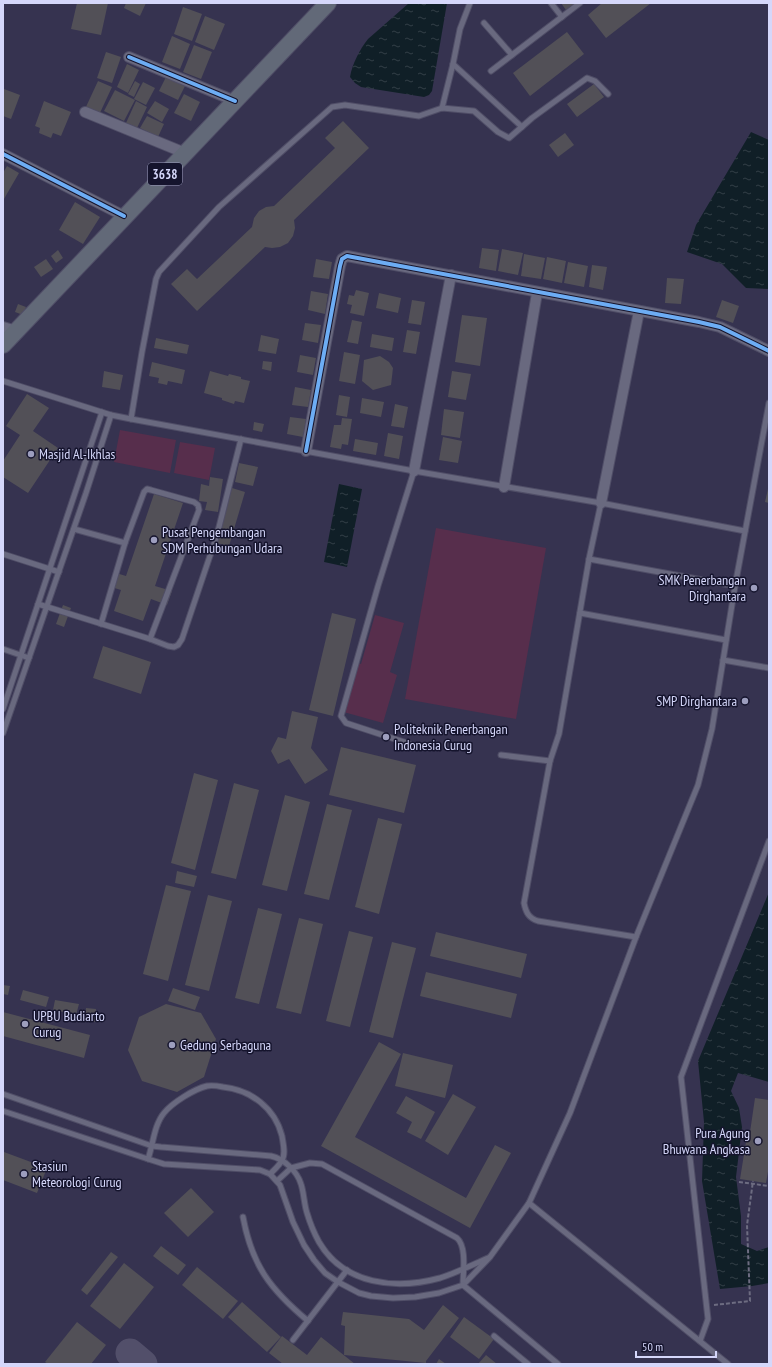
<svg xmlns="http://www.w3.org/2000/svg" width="772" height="1367" viewBox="0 0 772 1367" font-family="'PT Sans Narrow',sans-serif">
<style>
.pitch{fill:#572e4c}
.water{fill:url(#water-ripples)}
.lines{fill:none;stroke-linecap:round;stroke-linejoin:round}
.taxiway{stroke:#524f6a;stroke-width:29}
.building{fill:#525057}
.service-casing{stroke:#504e67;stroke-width:7}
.minor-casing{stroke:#504e67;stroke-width:12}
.primary-casing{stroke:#504e67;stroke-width:18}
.path{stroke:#6d6c81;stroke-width:2;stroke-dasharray:4 2;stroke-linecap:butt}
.service{stroke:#69697f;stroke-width:5}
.minor{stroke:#69697f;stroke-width:10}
.primary{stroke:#626978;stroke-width:16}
.cycleway-casing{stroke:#15142d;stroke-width:6}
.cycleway{stroke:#6dadf4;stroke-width:4}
.poi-dot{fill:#9d9ebe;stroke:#15142d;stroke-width:1.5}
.labels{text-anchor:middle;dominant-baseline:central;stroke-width:3;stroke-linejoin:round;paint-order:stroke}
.shield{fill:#15142d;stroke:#9b9cbc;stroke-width:1}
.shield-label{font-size:13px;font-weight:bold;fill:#d5d7fa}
.poi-label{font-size:14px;fill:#d5d7fa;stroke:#15142d;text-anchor:start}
</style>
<defs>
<pattern id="water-ripples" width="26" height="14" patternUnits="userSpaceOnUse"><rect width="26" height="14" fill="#101f27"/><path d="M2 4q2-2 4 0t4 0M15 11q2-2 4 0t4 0" fill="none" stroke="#323f47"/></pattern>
</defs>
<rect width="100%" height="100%" fill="#363350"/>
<g class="pitch">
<path d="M120,430L176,440L170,473L114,462Z"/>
<path d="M180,442L215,448L209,480L174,473Z"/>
<path d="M436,528L546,548L516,719L405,699Z"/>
<path d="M375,615L404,623L390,672L397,675L383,723L340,711L354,662L361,664Z"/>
</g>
<g class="water">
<path d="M409,3H447L432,91L429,95L424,97L361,87L355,83L350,77C352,64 360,49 368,39Z"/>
<path d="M751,132L769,140V289L746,288L722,264L687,252L696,225Z"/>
<path d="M339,484L362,489L347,567L324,562Z"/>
<path d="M769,892V1082L738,1073L731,1091L739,1108L742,1127L736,1177L741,1216V1244L757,1251L769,1247V1283L752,1286L720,1289L702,1181L704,1122L698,1061Z"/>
</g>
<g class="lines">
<path class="taxiway" d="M130,1353L143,1364"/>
</g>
<g class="building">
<path d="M77,3H108L101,35L71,29Z"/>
<path d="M126,3H146L140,16L124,8Z"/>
<path d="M561,3H576L566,10Z"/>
<path d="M602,3H651L606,38L588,15Z"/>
<path d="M183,7L202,14L192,41L174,34Z"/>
<path d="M205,16L225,24L214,50L195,42Z"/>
<path d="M567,32L584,54L530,96L513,73Z"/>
<path d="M172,36L190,44L180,69L162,62Z"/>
<path d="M194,45L212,52L201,79L183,72Z"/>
<path d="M106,52L121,57L112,83L97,78Z"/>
<path d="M127,64L139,70L128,93L117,87Z"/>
<path d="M167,75L186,84L178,100L159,91Z"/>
<path d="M98,81L112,87L99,115L85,109Z"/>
<path d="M135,81L140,84L134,97L128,94Z"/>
<path d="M143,82L155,88L146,105L134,99Z"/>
<path d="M594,84L604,97L577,117L567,104Z"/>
<path d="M4,89L20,95L11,119L3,116V92Z"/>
<path d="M115,90L135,100L124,121L104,111Z"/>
<path d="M184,94L200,102L191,121L174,113Z"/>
<path d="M44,101L71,112L61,136L53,133L51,138L39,133L40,128L35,126Z"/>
<path d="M136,101L147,107L137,128L126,123Z"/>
<path d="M155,101L169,109L162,122L147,113Z"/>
<path d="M147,116L164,124L158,137L140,128Z"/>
<path d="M343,121L369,148L294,220L295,228L293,236L288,243L280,247L272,248L265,247L197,311L171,284L187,269L197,279L252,227L254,218L259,211L266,207L274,206L335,148L325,138Z"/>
<path d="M565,133L574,145L558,157L549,145Z"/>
<path d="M7,166L19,173L4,199L3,198V173Z"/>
<path d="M75,202L100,217L83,244L59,230Z"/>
<path d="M482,248L499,250L496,271L479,268Z"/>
<path d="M502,249L523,253L518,275L498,271Z"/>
<path d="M58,250L63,258L56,263L51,256Z"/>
<path d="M524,254L545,258L541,279L521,276Z"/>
<path d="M547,257L566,261L562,283L543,279Z"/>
<path d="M46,259L53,269L41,277L34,267Z"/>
<path d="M316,259L332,262L329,279L313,277Z"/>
<path d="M568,262L588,266L584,287L564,283Z"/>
<path d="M592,265L607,267L603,290L589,287Z"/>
<path d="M667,278L684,279L681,304L665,303Z"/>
<path d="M356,290L369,293L364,316L350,313L352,305L347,304L349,295L354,296Z"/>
<path d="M311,291L328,294L325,314L308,310Z"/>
<path d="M379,293L401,298L398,313L376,308Z"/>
<path d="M412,300L425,302L421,325L408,323Z"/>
<path d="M722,300L739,306L733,323L716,317Z"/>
<path d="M18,304L26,307L23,315L15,312Z"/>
<path d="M462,315L487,318L480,366L455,362Z"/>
<path d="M352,320L362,322L358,344L347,342Z"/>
<path d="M305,323L321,325L318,343L302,340Z"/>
<path d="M407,330L420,332L416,354L403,352Z"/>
<path d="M372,334L394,338L392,351L370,347Z"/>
<path d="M261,335L279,339L276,354L258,351Z"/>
<path d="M156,338L189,345L187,354L154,348Z"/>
<path d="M344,352L360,355L355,384L339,381Z"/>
<path d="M300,355L316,358L313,375L297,372Z"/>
<path d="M380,356L389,362L393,368L391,385L373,390L362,381L364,360Z"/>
<path d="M263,361L272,362L271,371L262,369Z"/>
<path d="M152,362L185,370L182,384L168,381L167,385L158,383L159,378L149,376Z"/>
<path d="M104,371L123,375L120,390L102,387Z"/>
<path d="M210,371L228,376L229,374L241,377V379L250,381L244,403L235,401L234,404L222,400V398L204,393Z"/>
<path d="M452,371L471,374L466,400L448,397Z"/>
<path d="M295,387L311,390L308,407L292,405Z"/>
<path d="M27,394L49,408L33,431L58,448L28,493L3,477V461L20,435L6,426Z"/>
<path d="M339,395L350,397L347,417L336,415Z"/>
<path d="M362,398L384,402L381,417L360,413Z"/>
<path d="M395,404L408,407L404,428L391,426Z"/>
<path d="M444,409L464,412L460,438L441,435Z"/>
<path d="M290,417L306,419L303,437L287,434Z"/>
<path d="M342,418L352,419L348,445L342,444L341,449L330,447L334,425H341Z"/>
<path d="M254,422L264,424L262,432L253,430Z"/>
<path d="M388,433L403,436L399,459L384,456Z"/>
<path d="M443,437L462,441L458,463L439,460Z"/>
<path d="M355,439L378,443L376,455L353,451Z"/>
<path d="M239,463L258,467L253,486L235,482Z"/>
<path d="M210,477L223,479L218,512L205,510L207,502L199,501L201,484L209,486Z"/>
<path d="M232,488L245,492L229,546L216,543Z"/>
<path d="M768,489H769V503L765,502Z"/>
<path d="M154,494L183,503L155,586L172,591L167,605L151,599L143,621L114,611L121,590L111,587L116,573L126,576Z"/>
<path d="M63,605L71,608L64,627L56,624Z"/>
<path d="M332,613L356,619L333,716L309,710Z"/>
<path d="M103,646L151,662L141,694L93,678Z"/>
<path d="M292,711L318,717L311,748L328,770L305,784L289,759L278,764L271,751L278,737L286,739Z"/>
<path d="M341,747L416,765L404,813L329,795Z"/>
<path d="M194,773L218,780L195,870L171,863Z"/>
<path d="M234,783L259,790L236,879L211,873Z"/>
<path d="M285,795L310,802L287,891L262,885Z"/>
<path d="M327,804L352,810L329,900L304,894Z"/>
<path d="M378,818L402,824L379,914L355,907Z"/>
<path d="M177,871L197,876L194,887L175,883Z"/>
<path d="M166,885L191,891L168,981L143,974Z"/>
<path d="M208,895L232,901L209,991L185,985Z"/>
<path d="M258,908L282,914L259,1004L235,998Z"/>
<path d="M299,918L323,924L301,1014L276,1008Z"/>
<path d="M349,931L373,937L350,1027L326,1021Z"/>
<path d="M436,932L527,954L521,978L430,956Z"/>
<path d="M392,942L416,948L393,1038L369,1032Z"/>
<path d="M426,972L517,994L511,1018L420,996Z"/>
<path d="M3,985L10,986L8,995L3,994Z"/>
<path d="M173,988L200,997L195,1010L168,1001Z"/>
<path d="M23,990L49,997L46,1007L20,1000Z"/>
<path d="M55,1000L79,1004L76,1015L53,1010Z"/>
<path d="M166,1004L201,1013L216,1039L204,1077L177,1092L142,1081L128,1050L139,1017Z"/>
<path d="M86,1008L96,1009L95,1022L85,1021Z"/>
<path d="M3,1012L90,1035L84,1058L3,1036Z"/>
<path d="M379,1042L401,1054L355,1137L466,1198L495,1145L511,1153L470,1228L321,1146Z"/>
<path d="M403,1053L453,1065L445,1098L395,1086Z"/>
<path d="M453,1094L476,1107L448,1155L425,1141Z"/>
<path d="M406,1096L435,1112L421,1139L407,1132L412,1122L396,1113Z"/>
<path d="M755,1098L769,1100V1166L766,1183L740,1179L746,1142L749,1139Z"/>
<path d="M4,1152L47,1168L37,1193L3,1180V1156Z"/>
<path d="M191,1188L214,1212L188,1237L164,1213Z"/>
<path d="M161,1246L186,1265L178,1275L153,1256Z"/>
<path d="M111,1252L118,1257L87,1295L81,1290Z"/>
<path d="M124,1263L154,1287L120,1329L90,1306Z"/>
<path d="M197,1267L238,1301L223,1319L182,1285Z"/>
<path d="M242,1302L281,1337L267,1352L228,1317Z"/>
<path d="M443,1305L459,1318L426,1361V1363L344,1355L345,1326L341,1325L343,1312L409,1319L424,1330Z"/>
<path d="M464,1317L494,1339L479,1359L450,1337Z"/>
<path d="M77,1322L106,1345L91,1364H48L45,1362Z"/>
<path d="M282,1336L307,1355L321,1337L355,1364H283L269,1353Z"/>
<path d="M486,1355L497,1364H478Z"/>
<path d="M439,1359L446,1364H436Z"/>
</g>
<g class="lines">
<defs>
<g id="service">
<path d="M551,3L562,17"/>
<path d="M484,23L512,55"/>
<path d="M453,64L522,127"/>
<path d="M491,71L580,3"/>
<path d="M442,108L453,64L460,29L470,3"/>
<path d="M3,381L111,415L131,419L414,471L601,503L745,531"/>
<path d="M131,419L142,352L156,279L159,272L219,207L332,107L345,105L419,116L442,108L474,111L498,132L509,138L532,118L587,78L595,81L608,94"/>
<path d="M601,503L589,559L559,734L550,761L524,903C526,913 529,918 538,921L636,937"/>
<path d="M74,529L125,543"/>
<path d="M3,554L59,572"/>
<path d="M589,559L735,586"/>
<path d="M38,604L150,639L168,646L174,647L178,645L182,639L217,535L241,439"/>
<path d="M580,613L726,640"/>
<path d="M101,624L125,543L144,492L147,489L151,490L194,502L198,505L199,510L150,639"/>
<path d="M3,649L29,658"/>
<path d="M723,660L769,668"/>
<path d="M3,709L102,412"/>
<path d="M3,733L86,493L111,415"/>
<path d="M410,744L346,723L341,716L378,586L414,471"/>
<path d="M501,755L550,761"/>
<path d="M3,1094L152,1146L161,1147L271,1156C284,1159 297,1171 301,1184C304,1193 304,1204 307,1213C310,1223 314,1233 319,1242C344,1285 396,1290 440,1278C456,1273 472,1265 488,1258"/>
<path d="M3,1111L148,1159L164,1164L260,1170L270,1174L280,1185L293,1222L304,1245L314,1260L325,1273L338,1282L359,1293L371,1296L393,1298L415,1297L439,1293L463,1285L490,1257L529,1203L570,1113L636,937L698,785L712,729L735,586L769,403"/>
<path d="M148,1159C153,1145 154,1125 164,1113C172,1103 194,1089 207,1086C212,1085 218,1086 223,1087C251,1090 275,1108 282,1136C283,1143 286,1154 282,1160C280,1165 274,1170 270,1174"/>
<path d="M277,1181L291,1168L310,1163L322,1164L457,1238C467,1247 463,1272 463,1285"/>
<path d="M529,1203L728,1364"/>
<path d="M243,1217C252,1266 271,1290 308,1321"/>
<path d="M463,1285L558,1364"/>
<path d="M494,1336L528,1364"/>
<path d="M293,1340L347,1270"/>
<path d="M700,1341L708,1319L681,1077L769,841"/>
</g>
<g id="minor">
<path d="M129,57L235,101"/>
<path d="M85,112L185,153"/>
<path d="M3,154L124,216"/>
<path d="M3,327L16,331"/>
<path d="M306,451L340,266L342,259L347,256L699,322L720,327L769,351"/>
<path d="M414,471L451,275"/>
<path d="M504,487L537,293"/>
<path d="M601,503L639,311"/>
</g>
<path id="primary" d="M3,345L328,3"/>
</defs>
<use href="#service" class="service-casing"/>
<use href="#minor" class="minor-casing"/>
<use href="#primary" class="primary-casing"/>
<g class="path">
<path d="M739,1182L769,1186"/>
<path d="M714,1305L750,1301L747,1225L753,1181"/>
</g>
<use href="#service" class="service"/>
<use href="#minor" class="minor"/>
<use href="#primary" class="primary"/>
<defs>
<g id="cycleway">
<path d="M129,57L235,101"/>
<path d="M3,154L124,216"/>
<path d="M306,451L340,266L342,259L347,256L699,322L720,327L769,351"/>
</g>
</defs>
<use href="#cycleway" class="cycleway-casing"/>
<use href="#cycleway" class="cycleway"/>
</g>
<g class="poi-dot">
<circle cx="31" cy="454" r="4"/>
<circle cx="154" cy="540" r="4"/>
<circle cx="754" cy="588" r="4"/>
<circle cx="745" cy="701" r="4"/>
<circle cx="386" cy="737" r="4"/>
<circle cx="25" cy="1024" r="4"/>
<circle cx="172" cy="1045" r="4"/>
<circle cx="758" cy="1141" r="4"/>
<circle cx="24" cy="1174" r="4"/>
</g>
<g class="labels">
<rect class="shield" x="148" y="163" width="34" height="22" rx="3"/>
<g class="shield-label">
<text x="165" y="174">3638</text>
</g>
<g class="poi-label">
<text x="39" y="454">Masjid Al-Ikhlas</text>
<text x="162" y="532">Pusat Pengembangan<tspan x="162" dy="16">SDM Perhubungan Udara</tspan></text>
<text x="746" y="580" text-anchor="end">SMK Penerbangan<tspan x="746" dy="16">Dirghantara</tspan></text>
<text x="737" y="701" text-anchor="end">SMP Dirghantara</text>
<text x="394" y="729">Politeknik Penerbangan<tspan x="394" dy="16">Indonesia Curug</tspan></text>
<text x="33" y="1016">UPBU Budiarto<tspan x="33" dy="16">Curug</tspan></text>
<text x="180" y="1045">Gedung Serbaguna</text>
<text x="750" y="1133" text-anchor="end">Pura Agung<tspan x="750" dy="16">Bhuwana Angkasa</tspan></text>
<text x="32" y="1166">Stasiun<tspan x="32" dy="16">Meteorologi Curug</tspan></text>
</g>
</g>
<rect width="772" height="1367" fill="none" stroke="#d5d7fa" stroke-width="8"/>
<path d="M636 1351v6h80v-6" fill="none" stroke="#d5d7fa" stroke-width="2"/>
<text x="642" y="1351" font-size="12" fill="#d5d7fa" stroke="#15142d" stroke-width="3" paint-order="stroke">50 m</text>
</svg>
